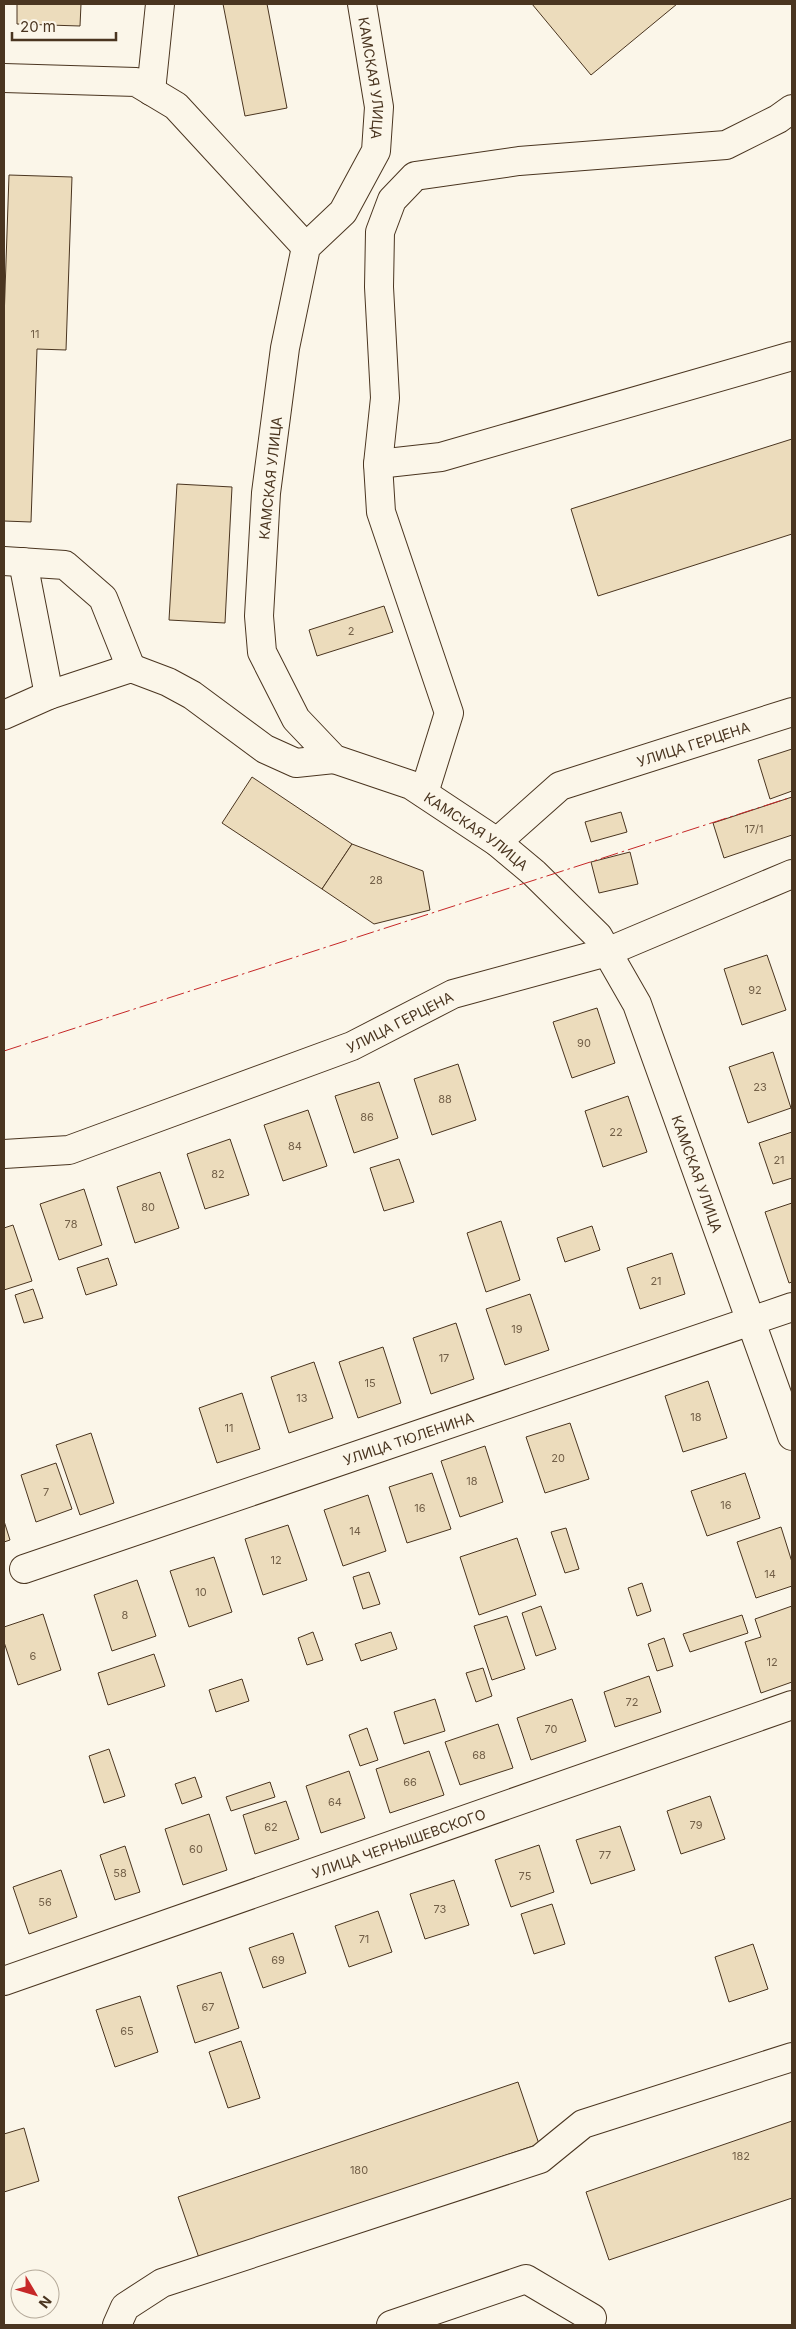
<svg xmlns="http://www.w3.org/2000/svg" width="796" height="2329" viewBox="0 0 796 2329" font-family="Inter,sans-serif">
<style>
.building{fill:#ecdcbc;stroke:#4a3520}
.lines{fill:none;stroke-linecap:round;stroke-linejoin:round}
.minor-casing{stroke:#4a3520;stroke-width:30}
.minor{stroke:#fbf6e9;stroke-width:28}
.power{stroke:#c62828;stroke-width:1;stroke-dasharray:18 4 2.5 4;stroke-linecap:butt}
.labels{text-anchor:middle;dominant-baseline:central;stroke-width:4;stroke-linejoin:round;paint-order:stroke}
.number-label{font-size:11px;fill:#725f47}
.street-label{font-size:14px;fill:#4a3520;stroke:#fbf6e9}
</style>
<rect width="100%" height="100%" fill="#fbf6e9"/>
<g class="building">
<path d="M17,4H81L80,26L17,24Z"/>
<path d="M223,4H267L287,108L245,116Z"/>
<path d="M532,4H677L591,75Z"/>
<path d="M9,175L72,177L66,350L37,349L31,522L4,521V320Z"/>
<path d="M792,439V534L598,596L571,509Z"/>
<path d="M177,484L232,487L225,623L169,620Z"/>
<path d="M384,606L393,632L317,656L309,630Z"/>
<path d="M792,749V791L770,799L758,760Z"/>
<path d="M252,777L352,844L322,889L222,823Z"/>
<path d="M792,797V835L724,858L713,823Z"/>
<path d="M621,812L627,832L591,842L585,822Z"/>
<path d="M352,844L423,871L430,910L374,924L322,889Z"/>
<path d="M630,852L638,884L599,893L591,862Z"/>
<path d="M767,955L786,1010L742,1025L724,969Z"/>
<path d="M597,1008L615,1063L572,1078L553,1022Z"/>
<path d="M773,1052L791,1108L748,1123L729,1067Z"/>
<path d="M458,1064L476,1120L432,1135L414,1079Z"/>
<path d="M379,1082L398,1138L354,1153L335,1096Z"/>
<path d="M628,1096L647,1152L603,1167L585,1111Z"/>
<path d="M308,1110L327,1166L283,1181L264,1125Z"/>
<path d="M792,1132V1178L773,1184L759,1143Z"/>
<path d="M230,1139L249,1195L205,1209L187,1154Z"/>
<path d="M399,1159L414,1202L384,1211L370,1168Z"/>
<path d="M160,1172L179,1228L135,1243L117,1187Z"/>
<path d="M84,1189L102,1245L59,1260L40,1204Z"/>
<path d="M792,1203V1282L789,1283L765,1212Z"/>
<path d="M501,1221L520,1280L486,1292L467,1233Z"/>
<path d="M13,1225L32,1281L4,1290V1228Z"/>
<path d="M592,1226L600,1250L565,1262L557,1238Z"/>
<path d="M672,1253L685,1294L640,1309L627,1268Z"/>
<path d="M108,1258L117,1285L86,1295L77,1268Z"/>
<path d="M33,1289L43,1318L24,1323L15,1295Z"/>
<path d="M530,1294L549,1350L505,1365L486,1309Z"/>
<path d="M456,1323L474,1379L431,1394L413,1338Z"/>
<path d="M383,1347L401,1403L358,1418L339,1362Z"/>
<path d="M314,1362L333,1418L289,1433L271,1377Z"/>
<path d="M708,1381L727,1438L683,1452L665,1396Z"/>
<path d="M242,1393L260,1449L217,1463L199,1408Z"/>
<path d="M570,1423L589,1479L545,1493L526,1437Z"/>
<path d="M91,1433L114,1503L80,1515L56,1445Z"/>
<path d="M485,1446L503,1502L460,1517L441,1461Z"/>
<path d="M56,1463L72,1509L36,1522L21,1475Z"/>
<path d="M432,1473L451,1529L407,1543L389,1487Z"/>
<path d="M745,1473L760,1518L707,1536L691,1491Z"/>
<path d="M368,1495L386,1551L343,1566L324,1510Z"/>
<path d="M4,1521L10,1540L4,1542Z"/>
<path d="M288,1525L307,1580L263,1595L245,1539Z"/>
<path d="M781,1527L792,1562V1586L756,1598L737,1542Z"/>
<path d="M566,1528L579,1569L565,1573L551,1532Z"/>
<path d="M517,1538L536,1595L479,1615L460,1557Z"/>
<path d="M214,1557L232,1612L189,1627L170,1571Z"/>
<path d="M369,1572L380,1604L363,1609L353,1577Z"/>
<path d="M137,1580L156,1636L112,1651L94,1595Z"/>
<path d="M642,1583L651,1611L637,1616L628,1588Z"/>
<path d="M541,1606L556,1649L536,1656L522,1613Z"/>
<path d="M792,1606V1682L761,1693L745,1642L761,1637L755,1619Z"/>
<path d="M43,1614L61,1670L18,1685L4,1642V1627Z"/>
<path d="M742,1615L748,1633L690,1652L683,1634Z"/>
<path d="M507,1616L525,1669L492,1680L474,1626Z"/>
<path d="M313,1632L323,1660L307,1665L298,1638Z"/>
<path d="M391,1632L397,1649L361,1661L355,1644Z"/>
<path d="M664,1638L673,1666L657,1671L648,1644Z"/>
<path d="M154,1654L165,1686L108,1705L98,1673Z"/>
<path d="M483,1668L492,1696L476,1702L466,1673Z"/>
<path d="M649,1676L661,1712L615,1727L604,1692Z"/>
<path d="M242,1679L249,1701L216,1712L209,1690Z"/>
<path d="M435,1699L445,1731L404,1744L394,1712Z"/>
<path d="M572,1699L586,1741L531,1760L517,1718Z"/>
<path d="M498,1724L513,1768L460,1785L445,1742Z"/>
<path d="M367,1728L378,1760L360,1766L349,1735Z"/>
<path d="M109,1749L125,1796L104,1803L89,1756Z"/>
<path d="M429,1751L444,1795L390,1813L376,1769Z"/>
<path d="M349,1771L365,1818L321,1833L306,1786Z"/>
<path d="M195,1777L202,1797L182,1804L175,1784Z"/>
<path d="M270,1782L275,1797L231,1811L226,1797Z"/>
<path d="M710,1796L725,1839L681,1854L667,1811Z"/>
<path d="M286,1801L299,1839L255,1854L243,1815Z"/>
<path d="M209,1814L227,1870L183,1885L165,1829Z"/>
<path d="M620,1826L635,1870L591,1884L576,1840Z"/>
<path d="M539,1845L554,1892L511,1907L495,1860Z"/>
<path d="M125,1846L140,1892L115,1900L100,1855Z"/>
<path d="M61,1870L77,1917L29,1934L13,1887Z"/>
<path d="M454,1880L469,1925L425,1939L410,1894Z"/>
<path d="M552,1904L565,1944L534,1954L521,1914Z"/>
<path d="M378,1911L392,1952L349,1967L335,1926Z"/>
<path d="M293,1933L306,1973L263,1988L249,1948Z"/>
<path d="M753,1944L768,1989L729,2002L715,1957Z"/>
<path d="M221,1972L239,2028L195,2043L177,1986Z"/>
<path d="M140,1996L158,2052L115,2067L96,2010Z"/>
<path d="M241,2041L260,2098L228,2108L209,2052Z"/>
<path d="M518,2082L539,2144L199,2258L178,2197Z"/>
<path d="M792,2121V2198L609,2260L586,2192Z"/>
<path d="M24,2128L39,2181L4,2192V2134Z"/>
</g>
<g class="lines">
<defs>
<g id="minor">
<path id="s1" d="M362,4L379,107L376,151L343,212L306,247L285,348L266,493L259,616L262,652L296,719L334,759L411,785L497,842L534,873L598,936L637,1004L792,1436"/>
<path d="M4,78L136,82L176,106L306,247"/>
<path d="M151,91L160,4"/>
<path d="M378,464L441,457L792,356"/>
<path d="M4,561L65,565L103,598L131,668"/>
<path d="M23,562L49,695"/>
<path d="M4,715L49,695L131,668L168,682L192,695L265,749L296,763L334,759"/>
<path d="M424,793L449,713L381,512L378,464L385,398L379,287L380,232L392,200L415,176L519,161L726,145L778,119L792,109"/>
<path id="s2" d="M497,842L560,786L792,712"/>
<path id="s3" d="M4,1154L69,1150L352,1046L453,994L607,952L792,874"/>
<path id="s4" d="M24,1569L792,1307"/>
<path id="s5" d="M4,1981L792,1705"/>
<path d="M117,2325L125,2307L162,2283L540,2159L583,2124L792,2057"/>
<path d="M391,2325L526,2279L592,2318"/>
</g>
</defs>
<use href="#minor" class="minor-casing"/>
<use href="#minor" class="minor"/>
<path class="power" d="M4,1051L792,797"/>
</g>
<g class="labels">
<g class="number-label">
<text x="35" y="334">11</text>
<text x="351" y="631">2</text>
<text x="754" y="829">17/1</text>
<text x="376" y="880">28</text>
<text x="755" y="990">92</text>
<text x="584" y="1043">90</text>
<text x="760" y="1087">23</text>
<text x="445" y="1099">88</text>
<text x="367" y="1117">86</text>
<text x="616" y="1132">22</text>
<text x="295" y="1146">84</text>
<text x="779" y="1160">21</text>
<text x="218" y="1174">82</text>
<text x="148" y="1207">80</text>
<text x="71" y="1224">78</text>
<text x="656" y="1281">21</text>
<text x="517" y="1329">19</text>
<text x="444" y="1358">17</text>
<text x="370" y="1383">15</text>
<text x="302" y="1398">13</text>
<text x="696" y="1417">18</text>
<text x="229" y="1428">11</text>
<text x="558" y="1458">20</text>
<text x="472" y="1481">18</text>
<text x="46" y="1492">7</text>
<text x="726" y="1505">16</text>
<text x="420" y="1508">16</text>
<text x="355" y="1531">14</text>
<text x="276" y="1560">12</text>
<text x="770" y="1574">14</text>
<text x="201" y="1592">10</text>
<text x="125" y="1615">8</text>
<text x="33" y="1656">6</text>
<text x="772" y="1662">12</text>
<text x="632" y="1702">72</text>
<text x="551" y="1729">70</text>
<text x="479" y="1755">68</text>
<text x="410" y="1782">66</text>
<text x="335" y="1802">64</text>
<text x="696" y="1825">79</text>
<text x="271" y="1827">62</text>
<text x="196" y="1849">60</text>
<text x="605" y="1855">77</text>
<text x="120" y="1873">58</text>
<text x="525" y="1876">75</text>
<text x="45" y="1902">56</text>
<text x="440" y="1909">73</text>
<text x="364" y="1939">71</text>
<text x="278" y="1960">69</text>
<text x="208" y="2007">67</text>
<text x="127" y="2031">65</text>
<text x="741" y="2156">182</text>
<text x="359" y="2170">180</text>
</g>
<g class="street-label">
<text stroke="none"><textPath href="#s1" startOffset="75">КАМСКАЯ УЛИЦА</textPath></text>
<text transform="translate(270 478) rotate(-84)">КАМСКАЯ УЛИЦА</text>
<text stroke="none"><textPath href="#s2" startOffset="224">УЛИЦА ГЕРЦЕНА</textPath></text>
<text stroke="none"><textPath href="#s1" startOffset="969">КАМСКАЯ УЛИЦА</textPath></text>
<text stroke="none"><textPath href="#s3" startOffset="420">УЛИЦА ГЕРЦЕНА</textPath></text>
<text stroke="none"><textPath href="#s1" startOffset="1389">КАМСКАЯ УЛИЦА</textPath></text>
<text stroke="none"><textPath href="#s4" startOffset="406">УЛИЦА ТЮЛЕНИНА</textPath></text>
<text stroke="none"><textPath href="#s5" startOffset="418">УЛИЦА ЧЕРНЫШЕВСКОГО</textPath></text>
</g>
</g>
<rect width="796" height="2329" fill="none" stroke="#4a3520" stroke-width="10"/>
<g transform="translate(35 2294) rotate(128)"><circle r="24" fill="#fbf6e9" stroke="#b4a999"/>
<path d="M0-4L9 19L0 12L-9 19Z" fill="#c62828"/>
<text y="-8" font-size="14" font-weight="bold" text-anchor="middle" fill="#4a3520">N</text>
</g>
<path d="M12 32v8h104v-8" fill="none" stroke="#4a3520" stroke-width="2.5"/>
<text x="20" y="32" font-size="15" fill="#4a3520" stroke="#fbf6e9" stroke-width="4" paint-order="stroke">20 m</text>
</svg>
